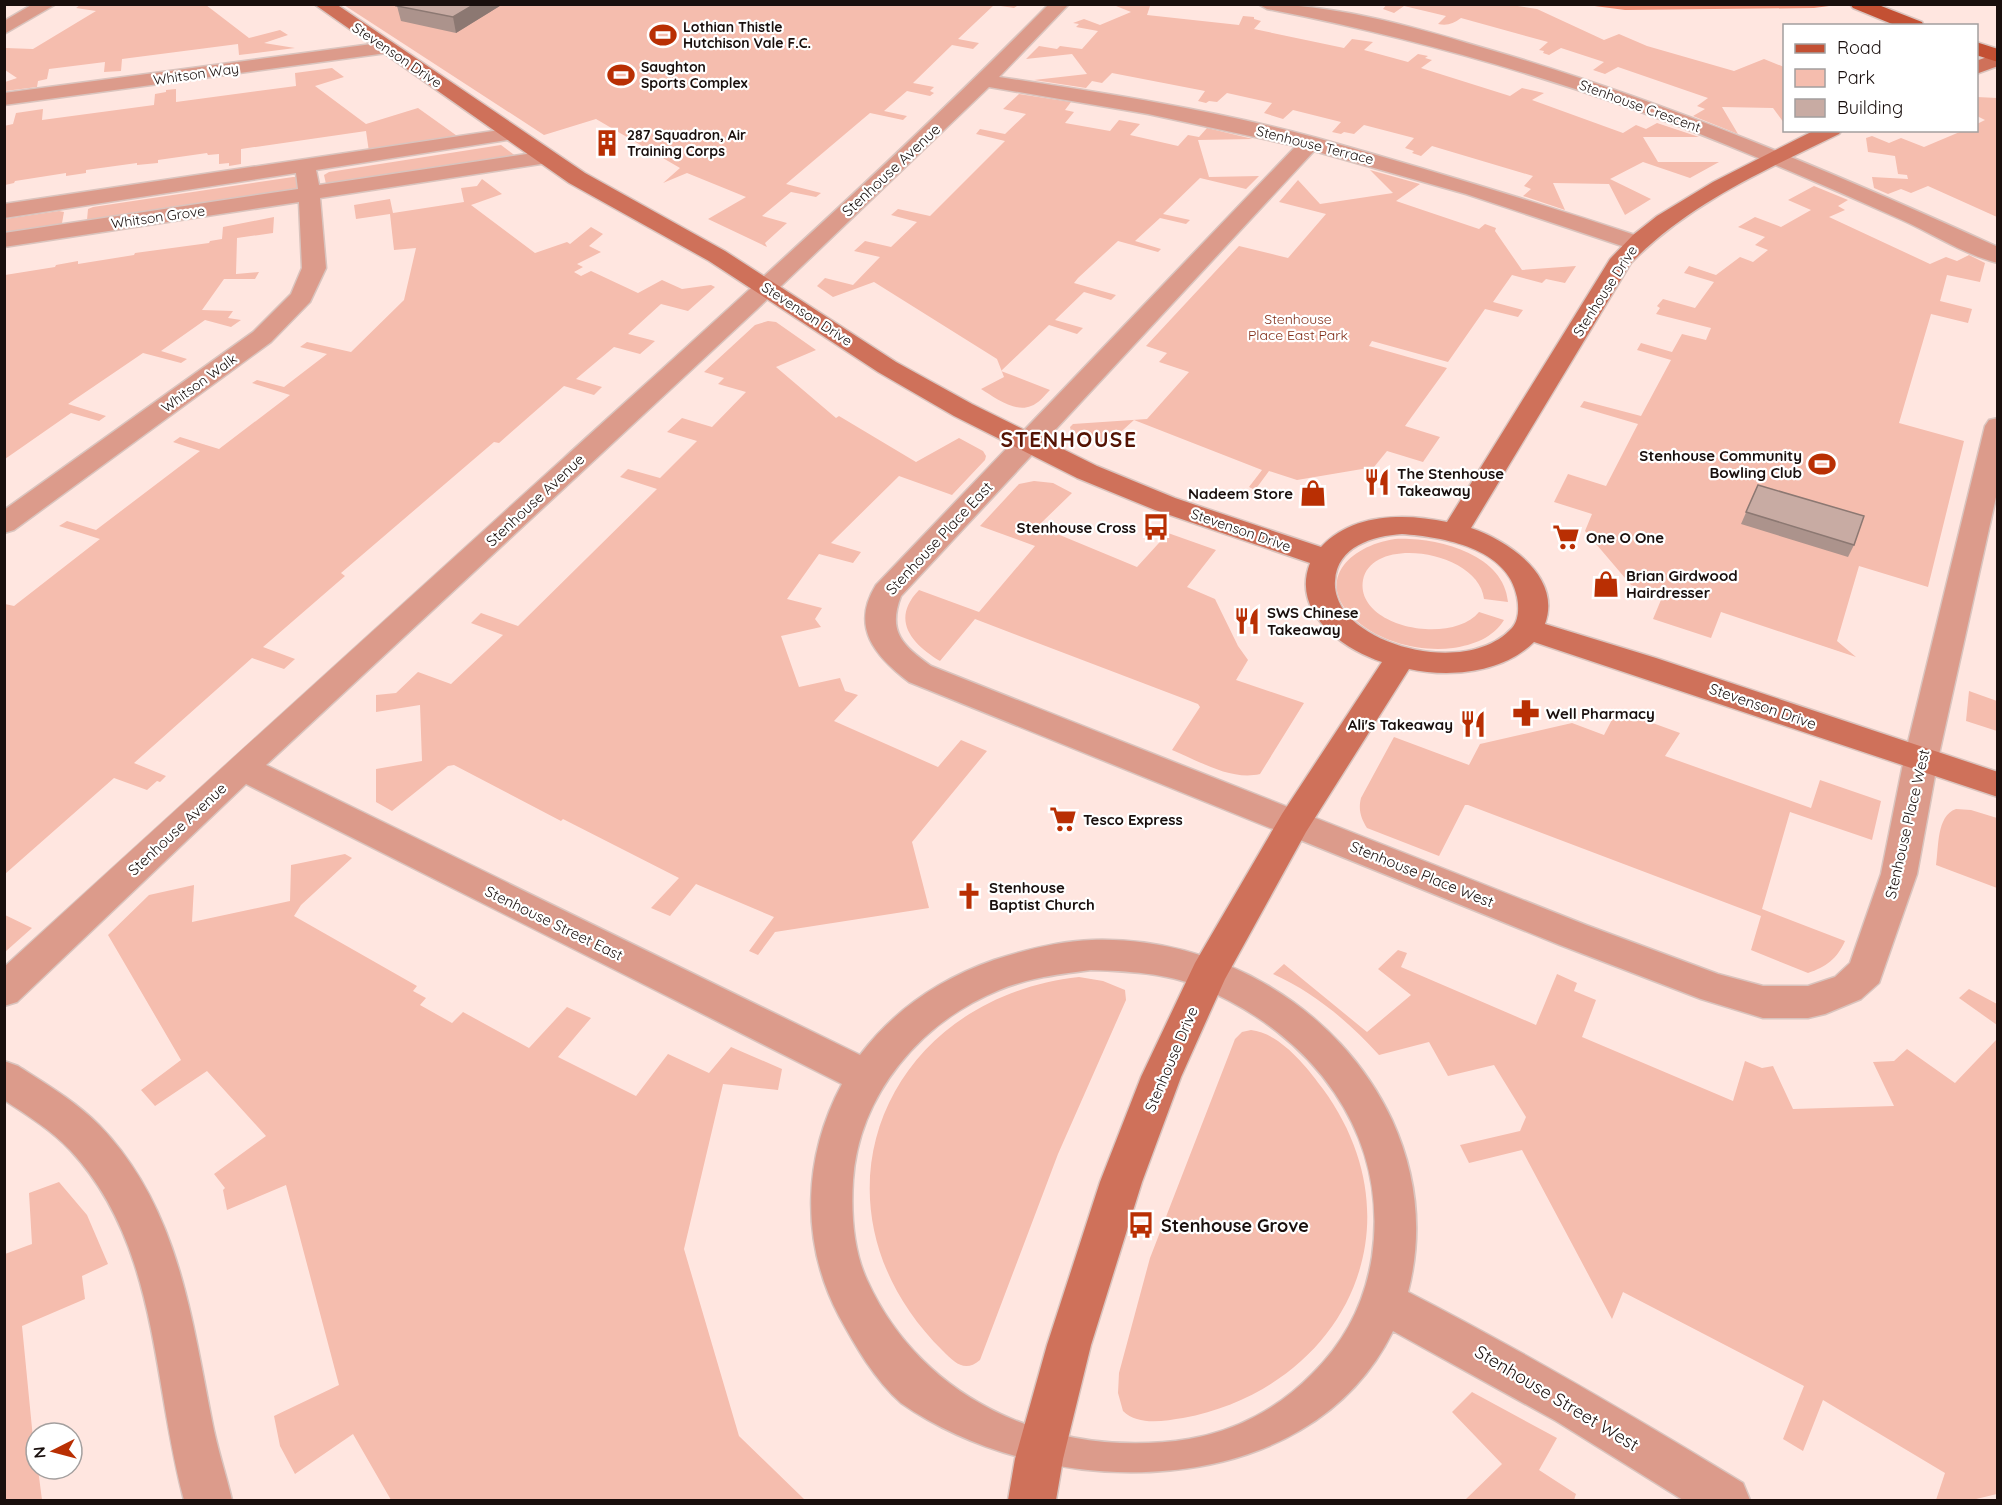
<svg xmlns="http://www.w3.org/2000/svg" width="2002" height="1505" viewBox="0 0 2002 1505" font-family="Quicksand,sans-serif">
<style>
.green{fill:#f5bdae}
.forest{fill:#ef8f77}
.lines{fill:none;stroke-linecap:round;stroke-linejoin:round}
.street-casing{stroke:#dac4be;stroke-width:3}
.secondary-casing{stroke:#dac4be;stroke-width:3}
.primary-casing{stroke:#dac4be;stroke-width:3}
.street{fill:#dc9b8b;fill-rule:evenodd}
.secondary{fill:#cf715a;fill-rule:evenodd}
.primary{fill:#c35033;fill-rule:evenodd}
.wall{fill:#ac938c}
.shaded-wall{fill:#8c7872}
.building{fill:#c8aba3;stroke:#8c7872;stroke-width:1.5}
.labels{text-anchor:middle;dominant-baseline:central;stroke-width:4.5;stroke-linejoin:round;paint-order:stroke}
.far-poi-label{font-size:14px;font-weight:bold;fill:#190f0d;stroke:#fff;text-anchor:start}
.far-street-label{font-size:14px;fill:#190f0d;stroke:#fff}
.far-park-label{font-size:14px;fill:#812c17;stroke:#fff}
.street-label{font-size:15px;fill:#190f0d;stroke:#fff}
.poi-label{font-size:15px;font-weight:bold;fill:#190f0d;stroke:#fff;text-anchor:start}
.near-poi-label{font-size:18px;font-weight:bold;fill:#190f0d;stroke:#fff;text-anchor:start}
.near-street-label{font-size:18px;fill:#190f0d;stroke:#fff}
.district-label{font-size:21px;font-weight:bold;letter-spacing:1.5px;fill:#541303;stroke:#fff}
</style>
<rect width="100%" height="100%" fill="#ffe6e0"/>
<g class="green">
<path d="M1010,4L1017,6L1014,8L994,5L958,39L979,43L973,49L952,45L913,83L934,87L930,91L934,93L930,96L907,91L884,111L907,116L903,120L870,113L786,184L821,193L816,197L791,192L762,216L787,223L765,243L767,247L708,219L746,197L687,173L663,183L680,168L596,119L544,135L344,5Z"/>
<path d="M1387,4L1511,5L1537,9L1604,40L1619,34L1647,46L1734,71L1764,59L1784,67V123L1773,108L1722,107L1738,134L1693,116L1705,109L1697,106L1708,98L1618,67L1605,74L1593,70L1604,62L1561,48L1549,55L1543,53L1544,51L1539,50L1548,42L1461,18C1453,24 1447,26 1438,24L1446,16L1404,6L1394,13L1383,9Z"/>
<path d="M75,5H206L249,38L280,30L288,35L264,43L295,48L239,55L238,44L122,59L121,71L104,72L105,62L49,69L47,79L38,81L37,87L5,91V82L17,78L5,70V48L33,49L96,11L76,8L80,5Z"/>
<path d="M1119,5L1150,6L1147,15L1239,25L1243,16L1254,17V19L1261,21L1254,29L1344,48L1352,39L1373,42L1364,50L1408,62L1418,54L1428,56L1425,58L1432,60L1421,68L1510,96L1522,88L1544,93L1532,100L1623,133L1636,125L1646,129L1657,123L1699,137H1643L1658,162H1719L1690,178L1643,162L1610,179L1651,199L1625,215L1609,184L1553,183L1565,210L1523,196L1531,189L1524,186L1533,176L1432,146L1421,156L1412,153L1414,151L1405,148L1414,138L1364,125L1354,134L1344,132L1341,134L1332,132L1341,122L1293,110L1283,119L1264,113L1272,103L1227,93L1217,102L1209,101L1206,103L1198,101L1205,91L1112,73L1102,83L1092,81L1086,88L1034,80L1087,74L1072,54L1026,59L1039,46L1057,49L1060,46L1082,49L1098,31L1076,27L1079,24L1073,23L1084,19L1100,25L1131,12L1116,6Z"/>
<path d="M332,68L344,77L315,86L366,124L418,108L460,138L369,152L366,131L241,149V164L229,166V163L219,164V154L208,155L207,153L158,160V163L137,165V163L86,170V173L66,176V173L15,181L14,183L5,185L4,126L13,124L16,113L43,109L42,120L154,105L155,94L166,92V90L176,89V102L296,86L295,73Z"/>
<path d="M1019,94L1071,102L1065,110L1074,112L1065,123L1110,131L1119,120L1140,124L1130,135L1178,146L1188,135L1199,137L1207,128L1253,139L1198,140L1209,177L1259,176L1246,189L1200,178L1163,214L1190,220L1186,224L1160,218L1135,241L1161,249L1158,252L1118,241L1078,278L1074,283L1116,295L1111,300L1084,292L1055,320L1083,328L1077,334L1049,325L1001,371L1050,390C1045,395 1038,404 1031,406C1015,413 994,397 981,389L1004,377L997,359L874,282L833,297L817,286L825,278L853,285L880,257L854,251L865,241L891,247L917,222L891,215L898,209L930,216L1005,141L976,134L980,129L1005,134L1026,114L1003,109Z"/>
<path d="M1977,97L1997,98V217L1928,186L1911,193L1901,189L1888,194L1874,188L1872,177L1908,179L1907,175L1898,174L1895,156L1868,152L1866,138L1872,136L1889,143L1901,138L1924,147L1962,131L1976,130L1977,124L1985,120L1977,116Z"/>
<path d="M501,145L517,157L326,184L324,175L329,172Z"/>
<path d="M1370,170L1420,184L1396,201L1479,229L1485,224L1496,228L1495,231L1522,270L1576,266L1565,283L1546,279L1542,283L1512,275L1493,302L1523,310L1518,317L1485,309L1448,362L1372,341L1369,346L1447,368L1405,426L1440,437L1423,462L1387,451L1374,467L1297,480L1269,471L1255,490L1249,487L1262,470L1134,420L1103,448L1071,431L1070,427L1073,424L1147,419L1189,372L1159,362L1167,353L1146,346L1239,246L1288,258L1326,214L1279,202L1298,180L1320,204L1393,193Z"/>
<path d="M293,177H299L300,189L87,220L88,209L93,207Z"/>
<path d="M482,179L502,194L471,205L535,253L567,242L570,244L591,227L603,234L589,246L601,252L577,264L583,267L574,272L581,276L591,271L638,293L662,280L682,289L711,285L715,287L688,311L661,304L628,334L655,341L640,354L614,347L576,379L602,387L594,395L564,386L499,443L494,442L341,573L345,576L263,647L295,659L284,669L252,658L134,763L166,776L160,782L157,781L147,790L114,778L5,874V604L14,606L100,539L59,526L67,521L96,530L200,451L173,442L180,437L219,449L290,395L252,383L257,380L284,387L327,354L300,347L307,342L351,352L404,300L416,248L394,250L390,214L356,219L354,205L390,199L393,213L464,202L461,188L477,186Z"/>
<path d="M1814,186L1848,200L1838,206L1845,210L1829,217L1930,264L1946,257L1957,261L1969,255L1985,263L1980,282L1947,275L1940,301L1972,309L1968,323L1931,314L1899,423L1964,441L1928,587L1859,566L1837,641L1856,657L1721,612L1711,638L1653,619L1663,595L1631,585L1585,531L1592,514L1554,502L1568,474L1606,486L1638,424L1580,407L1584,401L1641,416L1671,360L1637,350L1641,343L1672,352L1682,334L1706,340L1711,328L1656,314L1660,308L1657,306L1663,299L1695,308L1714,282L1684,273L1689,266L1716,275L1740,257L1753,262L1768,250L1755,245L1765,237L1738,227L1755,217L1781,227L1811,210L1788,200Z"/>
<path d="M59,211L64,212L62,223L60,225L5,233V219Z"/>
<path d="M274,217L273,233L237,238L236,274L259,272L255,279H224L202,310L233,311L228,318L241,320L231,327L205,320L161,351L187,359L181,363L143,353L68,404L106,416L99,421L71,413L5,459V275L55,267L56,265L78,261V264L134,255L135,253L209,243L210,241L222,239L223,227Z"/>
<path d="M768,321L776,322L816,350L776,367L836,418L839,416L916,462L959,438L983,451L986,456L985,460L952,495L899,476L831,543L861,552L853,563L819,554L787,599L822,608L815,619L821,627L781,636L799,687L840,678L845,691L858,695L834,721L938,767L961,740L987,751L912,842L929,908L775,932L758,955L749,951L774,917L696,884L670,916L651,908L679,878L563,819L561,821L454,765L448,766L392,811L376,802V769L422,761L420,705L376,712V695L396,693L418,672L451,684L503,635L471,623L481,613L518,626L657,489L620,477L628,469L660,478L697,441L667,432L682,418L712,427L746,392L718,384L724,378L704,372L755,325Z"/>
<path d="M1034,481L1053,483L1072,493L1038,526L1137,567L1168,533L1216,550L1187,587L1215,599L1238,646L1248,660L1236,680L1304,703L1260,774C1231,781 1199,761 1172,750L1200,707L1198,704L975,619L940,661C912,644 890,620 919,590L979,612L1035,546L980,526L1019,484Z"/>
<path d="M1395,539C1435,537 1504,553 1508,602L1484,599C1479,551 1372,534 1363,580C1355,627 1451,646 1479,612L1504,620C1493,638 1473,645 1453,648C1421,652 1383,643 1358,622C1312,583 1348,546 1395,539Z"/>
<path d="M1969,691L1997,701V731L1966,721Z"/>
<path d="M1617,710L1680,733L1665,756L1811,808L1820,780L1881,801L1872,840L1790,812L1762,909L1845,941C1837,959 1826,967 1808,973L1751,950L1761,916L1468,805H1465L1439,856L1367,828C1361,818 1358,810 1361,798L1394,737L1469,765L1480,744L1572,723L1604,735Z"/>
<path d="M1956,809L1971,810L1997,818V888L1936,865C1939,848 1936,816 1956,809Z"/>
<path d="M345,854L352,858L301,905L294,916L417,986L413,991L426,998L420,1005L452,1023L463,1012L529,1048L567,1007L591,1018L558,1057L636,1096L668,1054L709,1073L731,1047L782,1069L778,1090L723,1084L684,1249L739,1436L805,1500H391L353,1434L295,1474L280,1446L274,1416L339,1385L286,1185L227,1210L223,1190L225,1188L214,1174L266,1136L207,1071L155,1106L141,1090L181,1060L108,935L149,895L194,885L192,922L290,901L291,865Z"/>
<path d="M5,915L32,928L5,952Z"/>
<path d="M1398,950L1407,953L1401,967L1536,1025L1557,974L1577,983L1574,991L1596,1000L1582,1037L1733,1101L1745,1061L1762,1068L1773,1066L1793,1109L1894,1106L1873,1062L1894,1061L1907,1049L1955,1083L1997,1039V1494L1972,1500H1936L1945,1473L1823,1400L1803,1451L1783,1439L1804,1386L1623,1292L1612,1319L1522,1150L1469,1163L1460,1145L1520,1131L1526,1117L1494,1065L1448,1076L1429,1042L1379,1055C1349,1022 1315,993 1273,974L1284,964L1367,1032L1411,995L1378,969Z"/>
<path d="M1079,977L1103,981L1125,990L1126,1000L1058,1154L980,1360C965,1373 955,1363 943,1351C798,1208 881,999 1079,977Z"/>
<path d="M1969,989L1997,1004V1025L1959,998Z"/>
<path d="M1251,1030C1280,1033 1307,1067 1323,1089C1423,1226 1344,1387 1183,1418C1164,1421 1138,1426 1123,1411L1118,1393L1119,1373L1150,1258L1235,1039L1242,1032Z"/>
<path d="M59,1182L87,1215L108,1264L82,1276L85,1299L22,1326L36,1469H38L42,1500H5V1254L32,1244L29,1193Z"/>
<path d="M1472,1392L1557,1438L1539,1470L1576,1494L1574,1500H1465L1502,1464L1452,1412Z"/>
</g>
<path class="forest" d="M1825,4L1829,6L1814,8L1625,10L1587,5Z"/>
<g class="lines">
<defs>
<g id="street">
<path d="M33,4H56L4,34V21Z"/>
<path d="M1049,4H1069L999,77C1105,93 1214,110 1317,138C1427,169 1536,202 1644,238L1647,243L1644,248L1636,250L1628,248L1466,194L1314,151L901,596C887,632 903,646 931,666L1586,925L1718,974L1763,986H1808L1835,977L1850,963L1881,874L1904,759L1985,426L1989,420L1998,418V488L1938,759L1917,874L1879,983L1861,999L1825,1014L1808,1018H1763L1701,999L1560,945L909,682C875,656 850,627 876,585L1296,146L1148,114L989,87L756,310L266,765L860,1055C895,1009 940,979 994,960C1025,950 1059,941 1092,940C1217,936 1339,1007 1392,1120C1417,1175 1423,1234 1408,1292C1523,1351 1633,1416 1743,1483L1750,1500H1683L1556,1421L1393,1331C1308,1505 1047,1505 901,1403C874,1379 856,1347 839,1316C800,1242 803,1157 842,1084L246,784L17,1002L4,1006V967C190,796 377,627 564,458C728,309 893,162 1049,4ZM1091,970C1127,971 1166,973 1200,987C1311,1033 1390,1132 1372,1257C1365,1302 1345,1342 1312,1374C1279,1408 1236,1431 1189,1439C1059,1460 923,1404 867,1280C853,1250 851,1212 853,1180C859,1094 921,1022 999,990C1028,978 1060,974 1091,970Z"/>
<path d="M1258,4C1338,4 1418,28 1494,51C1667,102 1833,172 1998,247V263C1965,255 1933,234 1902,220C1844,194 1786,169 1727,145C1578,84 1425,40 1267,9Z"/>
<path d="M387,42L394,44L396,48L394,52L4,105V93Z"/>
<path d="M513,128L520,130L523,134L520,138L316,170L319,185L547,151L554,153L558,157L554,161L547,163L320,198L326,268L310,302L271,342L14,530L4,533V510L253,332L291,294L302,268L299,202L4,247V233L298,189L296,173L4,218V204Z"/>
<path d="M4,1061L18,1066C46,1084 75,1101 99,1125C178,1206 191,1315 212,1421C217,1448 226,1474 232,1500H184C152,1382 159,1245 70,1150C51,1130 27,1115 4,1100Z"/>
</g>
<g id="secondary">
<path d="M314,4H336L585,173L725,251L896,362L972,404L1097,466L1175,498L1321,547C1352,513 1405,513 1447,522L1610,259L1633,235L1657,216L1713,182L1815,130H1842L1839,134C1766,170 1689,203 1631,263L1471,528C1509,541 1562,577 1545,624L1656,658L1998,772V797L1534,642C1503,673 1450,678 1409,669L1306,832L1225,979L1181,1077L1142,1182L1091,1345L1063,1459L1056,1500H1008L1015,1459L1047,1345L1100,1182L1141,1077L1195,963L1282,814L1382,662C1341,648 1291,612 1310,563L1155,510L1077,478L954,416L878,372L709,261L569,183ZM1402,534C1443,537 1508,548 1517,597C1519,607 1519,620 1512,628C1473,671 1377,653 1344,611C1338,602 1334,591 1335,581C1337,546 1373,536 1402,534Z"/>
<path d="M1998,53V66L1976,74V61Z"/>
</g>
<g id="primary">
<path d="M1850,4H1876L1922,22L1924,26H1897L1853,8Z"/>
<path d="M1976,42L1998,49V62L1976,55Z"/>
</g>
</defs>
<use href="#street" class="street-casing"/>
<use href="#secondary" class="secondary-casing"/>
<use href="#primary" class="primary-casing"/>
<use href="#street" class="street"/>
<use href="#secondary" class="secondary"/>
<use href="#primary" class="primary"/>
</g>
<g class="wall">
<path d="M503,4L456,33L401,21L397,6Z"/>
<path d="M1758,485L1854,545L1848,557L1741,524Z"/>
</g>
<path class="shaded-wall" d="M475,4H503L456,33L453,17Z"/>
<g class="building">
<path d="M401,4H475L453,17L397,6Z"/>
<path d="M1758,485L1864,516L1854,545L1746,512Z"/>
</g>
<defs>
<symbol id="stadium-bare" viewBox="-9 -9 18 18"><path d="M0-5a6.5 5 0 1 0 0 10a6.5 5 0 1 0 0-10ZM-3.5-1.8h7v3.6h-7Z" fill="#b92f03" stroke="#fff" stroke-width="2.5" paint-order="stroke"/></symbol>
<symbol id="building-bare" viewBox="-9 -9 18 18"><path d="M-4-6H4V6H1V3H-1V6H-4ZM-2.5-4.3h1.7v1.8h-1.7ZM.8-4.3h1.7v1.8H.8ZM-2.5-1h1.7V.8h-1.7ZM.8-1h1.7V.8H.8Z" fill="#b92f03" stroke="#fff" stroke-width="2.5" paint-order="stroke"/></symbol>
<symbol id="restaurant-bare" viewBox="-9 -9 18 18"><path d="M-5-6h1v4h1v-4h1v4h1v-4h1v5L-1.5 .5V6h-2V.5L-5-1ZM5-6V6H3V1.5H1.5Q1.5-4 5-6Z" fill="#b92f03" stroke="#fff" stroke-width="2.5" paint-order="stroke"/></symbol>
<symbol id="shop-bare" viewBox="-9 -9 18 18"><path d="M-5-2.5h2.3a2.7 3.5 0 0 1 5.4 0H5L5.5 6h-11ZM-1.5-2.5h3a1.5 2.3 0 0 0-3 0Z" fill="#b92f03" stroke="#fff" stroke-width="2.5" paint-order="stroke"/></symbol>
<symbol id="bus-bare" viewBox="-9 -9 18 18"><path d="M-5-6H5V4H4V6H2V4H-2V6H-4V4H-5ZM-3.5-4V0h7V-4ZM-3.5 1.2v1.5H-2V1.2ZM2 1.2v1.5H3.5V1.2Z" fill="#b92f03" stroke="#fff" stroke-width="2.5" paint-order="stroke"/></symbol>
<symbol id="supermarket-bare" viewBox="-9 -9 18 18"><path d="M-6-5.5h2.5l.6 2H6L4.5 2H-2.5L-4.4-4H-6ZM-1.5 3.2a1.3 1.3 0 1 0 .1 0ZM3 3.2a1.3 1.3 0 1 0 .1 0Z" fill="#b92f03" stroke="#fff" stroke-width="2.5" paint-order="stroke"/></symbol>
<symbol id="pharmacy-bare" viewBox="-9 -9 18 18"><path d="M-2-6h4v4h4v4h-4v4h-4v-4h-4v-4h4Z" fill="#b92f03" stroke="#fff" stroke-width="2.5" paint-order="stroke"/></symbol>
<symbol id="church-bare" viewBox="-9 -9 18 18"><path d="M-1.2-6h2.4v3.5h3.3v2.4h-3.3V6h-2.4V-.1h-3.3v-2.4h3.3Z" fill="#b92f03" stroke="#fff" stroke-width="2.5" paint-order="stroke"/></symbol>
</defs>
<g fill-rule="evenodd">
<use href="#stadium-bare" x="644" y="16" width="38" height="38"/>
<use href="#stadium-bare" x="602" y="56" width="38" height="38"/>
<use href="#building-bare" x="588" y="124" width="38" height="38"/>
<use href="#stadium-bare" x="1803" y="445" width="38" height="38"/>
<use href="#restaurant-bare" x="1358" y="463" width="38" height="38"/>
<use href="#shop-bare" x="1294" y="474" width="38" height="38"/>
<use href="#bus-bare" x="1137" y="508" width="38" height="38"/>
<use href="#supermarket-bare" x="1547" y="518" width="38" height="38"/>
<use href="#shop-bare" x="1587" y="565" width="38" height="38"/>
<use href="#restaurant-bare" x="1228" y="602" width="38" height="38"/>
<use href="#pharmacy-bare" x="1507" y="694" width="38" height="38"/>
<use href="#restaurant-bare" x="1454" y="705" width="38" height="38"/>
<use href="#supermarket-bare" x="1044" y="800" width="38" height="38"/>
<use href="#church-bare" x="950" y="877" width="38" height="38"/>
<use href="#bus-bare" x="1122" y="1206" width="38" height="38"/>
</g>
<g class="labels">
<g class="far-poi-label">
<text x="683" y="27">Lothian Thistle<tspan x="683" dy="16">Hutchison Vale F.C.</tspan></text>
<text x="641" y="67">Saughton<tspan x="641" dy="16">Sports Complex</tspan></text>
<text x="627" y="135">287 Squadron, Air<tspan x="627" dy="16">Training Corps</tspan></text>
</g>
<g class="far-street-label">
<text transform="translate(397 55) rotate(34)">Stevenson Drive</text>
<text transform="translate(196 74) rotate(-8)">Whitson Way</text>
<text transform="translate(1640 106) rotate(20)">Stenhouse Crescent</text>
<text transform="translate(1315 145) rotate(14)">Stenhouse Terrace</text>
<text transform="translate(158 217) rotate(-8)">Whitson Grove</text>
<text transform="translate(1605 291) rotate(-57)">Stenhouse Drive</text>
<text transform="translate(807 314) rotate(33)">Stevenson Drive</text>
<text transform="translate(199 383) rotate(-36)">Whitson Walk</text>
<text transform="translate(1241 530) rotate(19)">Stevenson Drive</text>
</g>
<g class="far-park-label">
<text x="1298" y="319">Stenhouse<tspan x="1298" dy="16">Place East Park</tspan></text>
</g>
<g class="street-label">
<text transform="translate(891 170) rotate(-43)">Stenhouse Avenue</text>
<text transform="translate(535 500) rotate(-43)">Stenhouse Avenue</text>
<text transform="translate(939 538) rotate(-47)">Stenhouse Place East</text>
<text transform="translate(1763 706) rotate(19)">Stevenson Drive</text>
<text transform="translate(1907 824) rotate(-77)">Stenhouse Place West</text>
<text transform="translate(177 829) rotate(-43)">Stenhouse Avenue</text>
<text transform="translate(1422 874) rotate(22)">Stenhouse Place West</text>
<text transform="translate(554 923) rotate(26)">Stenhouse Street East</text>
<text transform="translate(1171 1059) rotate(-67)">Stenhouse Drive</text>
</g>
<g class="poi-label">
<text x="1802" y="455" text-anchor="end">Stenhouse Community<tspan x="1802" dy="17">Bowling Club</tspan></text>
<text x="1397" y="473">The Stenhouse<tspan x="1397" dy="17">Takeaway</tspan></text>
<text x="1293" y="493" text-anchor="end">Nadeem Store</text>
<text x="1136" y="527" text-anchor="end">Stenhouse Cross</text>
<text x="1586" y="537">One O One</text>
<text x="1626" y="575">Brian Girdwood<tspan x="1626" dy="17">Hairdresser</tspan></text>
<text x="1267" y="612">SWS Chinese<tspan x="1267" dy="17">Takeaway</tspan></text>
<text x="1546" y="713">Well Pharmacy</text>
<text x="1453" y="724" text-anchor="end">Ali's Takeaway</text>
<text x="1083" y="819">Tesco Express</text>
<text x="989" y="887">Stenhouse<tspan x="989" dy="17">Baptist Church</tspan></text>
</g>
<g class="near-poi-label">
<text x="1161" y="1225">Stenhouse Grove</text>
</g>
<g class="near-street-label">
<text transform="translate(1557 1398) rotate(31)">Stenhouse Street West</text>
</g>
<g class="district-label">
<text x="1069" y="439">STENHOUSE</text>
</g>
</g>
<rect width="2002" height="1505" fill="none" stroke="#190f0d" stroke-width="12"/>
<rect x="1783" y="24" width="195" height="108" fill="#ffffff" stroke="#a39f9e" stroke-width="1.5"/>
<rect x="1795" y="44" width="30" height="9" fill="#c35033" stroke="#a39f9e" stroke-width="1.5"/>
<text x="1837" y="54" font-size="18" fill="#190f0d">Road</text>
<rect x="1795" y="69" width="30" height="18" fill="#f5bdae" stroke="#a39f9e" stroke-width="1.5"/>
<text x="1837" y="84" font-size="18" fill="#190f0d">Park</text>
<rect x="1795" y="99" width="30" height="18" fill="#c8aba3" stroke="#a39f9e" stroke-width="1.5"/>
<text x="1837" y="114" font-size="18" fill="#190f0d">Building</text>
<g transform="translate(54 1451) rotate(264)"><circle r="28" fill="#ffffff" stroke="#a39f9e" stroke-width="1.5"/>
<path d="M0-4.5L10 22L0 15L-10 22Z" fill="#b92f03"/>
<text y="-9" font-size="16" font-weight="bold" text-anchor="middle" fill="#190f0d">N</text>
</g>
</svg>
